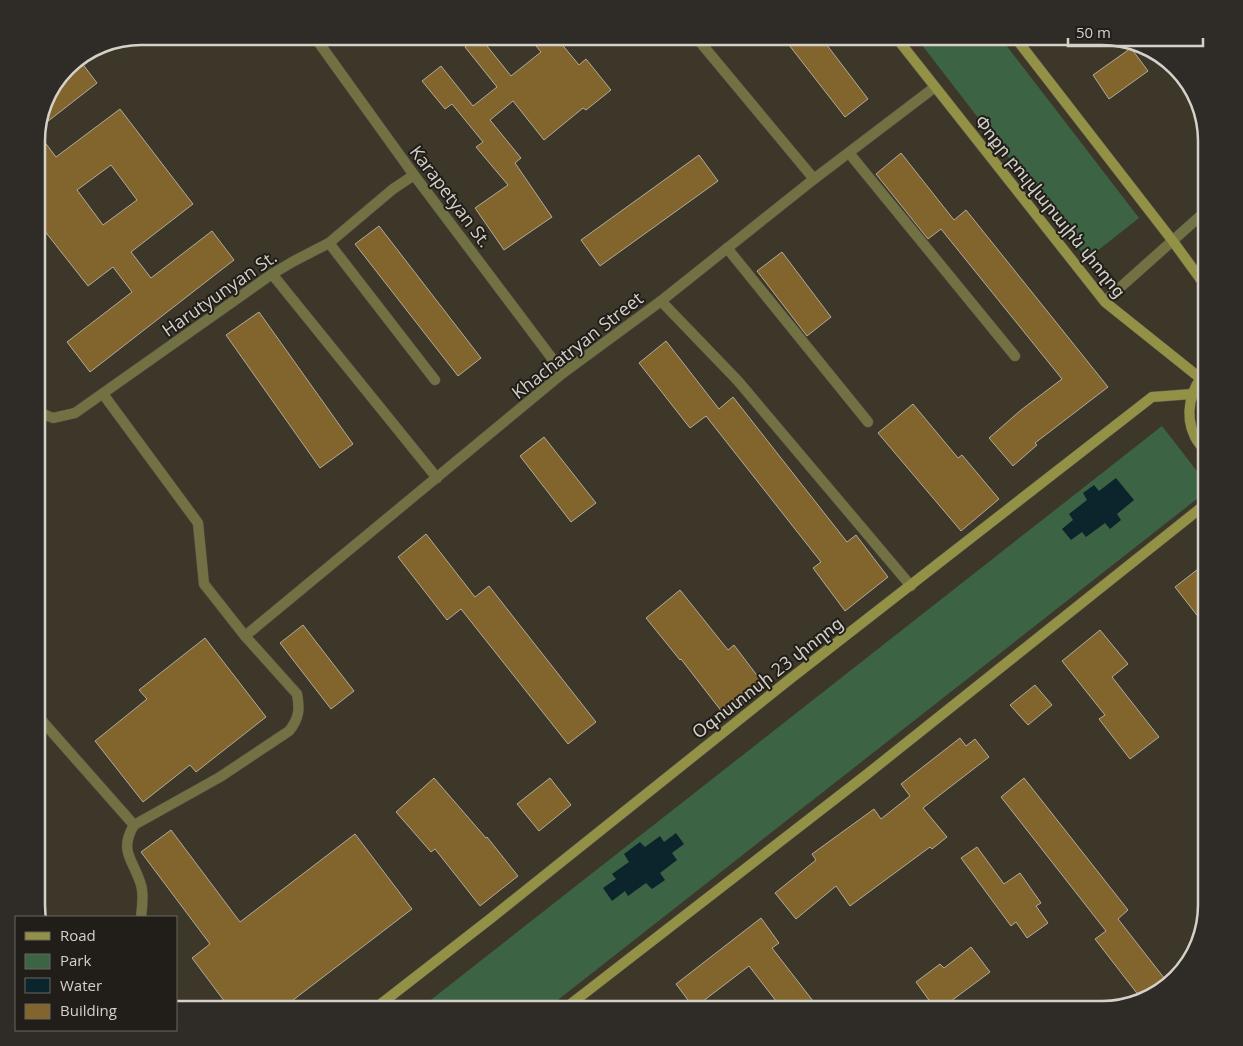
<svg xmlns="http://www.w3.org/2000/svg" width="1243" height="1046" viewBox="0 0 1243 1046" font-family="'Open Sans','Noto Sans Armenian',sans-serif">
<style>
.green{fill:#3c6344}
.water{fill:#0c242c}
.building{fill:#82652c;stroke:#b2aa9c;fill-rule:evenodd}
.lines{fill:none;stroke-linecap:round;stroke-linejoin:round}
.street-casing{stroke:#585347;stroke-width:11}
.secondary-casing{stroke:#585347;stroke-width:11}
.street{stroke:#727144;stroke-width:10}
.secondary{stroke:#929146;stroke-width:10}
.labels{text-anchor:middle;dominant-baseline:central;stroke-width:4;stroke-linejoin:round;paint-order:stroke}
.street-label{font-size:18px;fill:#d5d1c9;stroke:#211e19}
.rim{fill:none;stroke:#d5d1c9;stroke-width:2.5}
</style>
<rect width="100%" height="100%" fill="#3d372a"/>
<g class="green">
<path d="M915,36H999L1139,218L1087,259Z"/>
<path d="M1162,426L1207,484V491L545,1010H418Z"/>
</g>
<g class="water">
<path d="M1116,478L1134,500L1117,514L1121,520L1110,529L1105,523L1086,537L1082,532L1071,540L1062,529L1073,520L1069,514L1087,500L1083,493L1094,485L1099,491Z"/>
<path d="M676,833L684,844L672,853L677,860L660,873L665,880L652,889L646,883L628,896L625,891L612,901L603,888L616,879L612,874L629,862L624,854L640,842L645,847L660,836L664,842Z"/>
</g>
<g class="building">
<path d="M479,36L511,76L541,52L528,36H555L579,65L586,59L611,90L586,110L583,108L544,140L513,101L490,120L521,158L515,163L552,217L504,250L475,208L508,185L476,147L483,142L452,104L445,109L422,81L441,66L473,106L497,87L465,47Z"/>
<path d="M782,36H820L868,99L845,117Z"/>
<path d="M1131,48L1148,71L1109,99L1093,75Z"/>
<path d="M78,58L97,83L38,129L47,94L72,62Z"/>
<path d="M120,109L193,204L131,252L151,278L212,231L234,260L90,372L67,342L132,292L113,267L88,286L36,220V133L37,132L56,157ZM111,165L137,200L103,225L77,190Z"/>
<path d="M901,153L954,220L966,210L1108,387L1035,443L1037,445L1013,466L989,438L1021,410L1062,379L941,229L928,239L876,174Z"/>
<path d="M699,155L718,181L600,266L581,240Z"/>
<path d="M379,226L481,358L458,376L355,244Z"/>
<path d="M782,252L831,317L807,336L757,271Z"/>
<path d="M259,312L353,444L320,468L226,335Z"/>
<path d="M666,341L719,409L733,397L847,542L856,535L888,577L845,611L813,568L821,562L706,416L690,428L639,363Z"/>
<path d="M913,404L958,458L962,455L999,499L961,531L878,433Z"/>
<path d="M544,437L596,503L571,522L520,456Z"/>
<path d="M426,534L475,597L489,586L596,722L568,744L461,609L447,620L398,557Z"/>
<path d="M1207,562V628L1175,587Z"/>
<path d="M680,590L728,650L734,645L765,686L726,717L681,659L680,660L646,618Z"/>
<path d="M303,625L354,691L331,709L280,643Z"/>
<path d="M1100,630L1128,664L1112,677L1159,737L1130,759L1099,719L1105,715L1062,661Z"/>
<path d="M205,638L266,717L196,772L190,765L143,802L95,741L147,699L139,690Z"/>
<path d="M1035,685L1052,705L1028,725L1010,705Z"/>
<path d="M960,738L966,746L975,739L989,757L923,808L947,837L932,849L930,847L850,906L836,886L796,919L775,893L816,860L812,854L874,809L881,819L910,796L901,784Z"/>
<path d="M434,778L486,838L487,837L518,876L480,906L435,849L431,852L396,812Z"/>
<path d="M550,778L571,805L539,831L517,804Z"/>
<path d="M1024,778L1128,910L1118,919L1168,983L1143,1001L1095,939L1106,931L1001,797Z"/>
<path d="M171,830L240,922L355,834L412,909L280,1010H231L192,958L210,944L141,852Z"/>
<path d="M977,847L1004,884L1020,873L1041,903L1036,906L1048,923L1027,938L1016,922L1011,926L961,858Z"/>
<path d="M761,918L779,943L772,948L820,1010H783L749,966L694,1008L676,984Z"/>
<path d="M971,947L990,972L939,1010H936L916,982L940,964L944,968Z"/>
</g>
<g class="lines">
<defs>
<g id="street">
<path d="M314,36L414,175L563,373"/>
<path d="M695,36L814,179"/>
<path d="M849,153L1015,356"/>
<path d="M329,243L435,380"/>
<path d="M727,248L868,422"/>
<path d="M272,274L437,478"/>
<path d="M661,301L738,381L911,586"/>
<path d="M1105,301L1207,210"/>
<path d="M103,394L198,523L204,584L245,636L297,694C300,709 299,719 289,731L220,777L134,825C118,852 134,860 141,885C144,894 142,908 141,917"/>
<path d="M36,411L53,418L75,413L272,274L294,261L329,243L393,189L414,175"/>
<path d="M245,636L563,373L661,301L814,179L935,87"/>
<path d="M36,714L134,825"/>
</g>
<g id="secondary">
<path d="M895,36L1105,302L1200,378"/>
<path d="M1014,36L1172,240L1207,288"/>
<path d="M1207,453C1203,448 1198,443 1195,437C1184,415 1190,388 1207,371"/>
<path d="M373,1010L490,919L790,679L1152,397L1192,394"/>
<path d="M563,1010L866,775L1207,503"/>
</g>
</defs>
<use href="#street" class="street-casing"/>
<use href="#secondary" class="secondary-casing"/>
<use href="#street" class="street"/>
<use href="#secondary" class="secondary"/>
</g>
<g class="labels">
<g class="street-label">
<text transform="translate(451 196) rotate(53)">Karapetyan St.</text>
<text transform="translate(1051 206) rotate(51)">Փոքր բուլվարային փողոց</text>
<text transform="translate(219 293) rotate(-35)">Harutyunyan St.</text>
<text transform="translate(577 345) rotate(-38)">Khachatryan Street</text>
<text transform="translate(767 677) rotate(-38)">Օգոստոսի 23 փողոց</text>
</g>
</g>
<path d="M0 0H1243V1046H0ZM141 45H1102A96 96 0 0 1 1198 141V905A96 96 0 0 1 1102 1001H141A96 96 0 0 1 45 905V141A96 96 0 0 1 141 45Z" fill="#2f2c27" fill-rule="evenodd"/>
<path class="rim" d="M141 45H1102A96 96 0 0 1 1198 141V905A96 96 0 0 1 1102 1001H141A96 96 0 0 1 45 905V141A96 96 0 0 1 141 45Z"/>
<rect x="15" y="916" width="162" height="115" fill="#211e19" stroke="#69665f"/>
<rect x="25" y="932" width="25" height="8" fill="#929146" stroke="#69665f"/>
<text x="60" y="941" font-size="15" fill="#d5d1c9">Road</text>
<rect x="25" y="954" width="25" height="15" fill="#3c6344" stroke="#69665f"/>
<text x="60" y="966" font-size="15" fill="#d5d1c9">Park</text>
<rect x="25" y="978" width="25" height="15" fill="#0c242c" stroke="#69665f"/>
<text x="60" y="991" font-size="15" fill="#d5d1c9">Water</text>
<rect x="25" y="1004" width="25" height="15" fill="#82652c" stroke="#69665f"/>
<text x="60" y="1016" font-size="15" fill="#d5d1c9">Building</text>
<path d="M1068 38v8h135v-8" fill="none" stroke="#d5d1c9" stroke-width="2.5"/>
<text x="1076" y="38" font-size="15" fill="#d5d1c9" stroke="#211e19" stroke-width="4" paint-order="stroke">50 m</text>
</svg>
